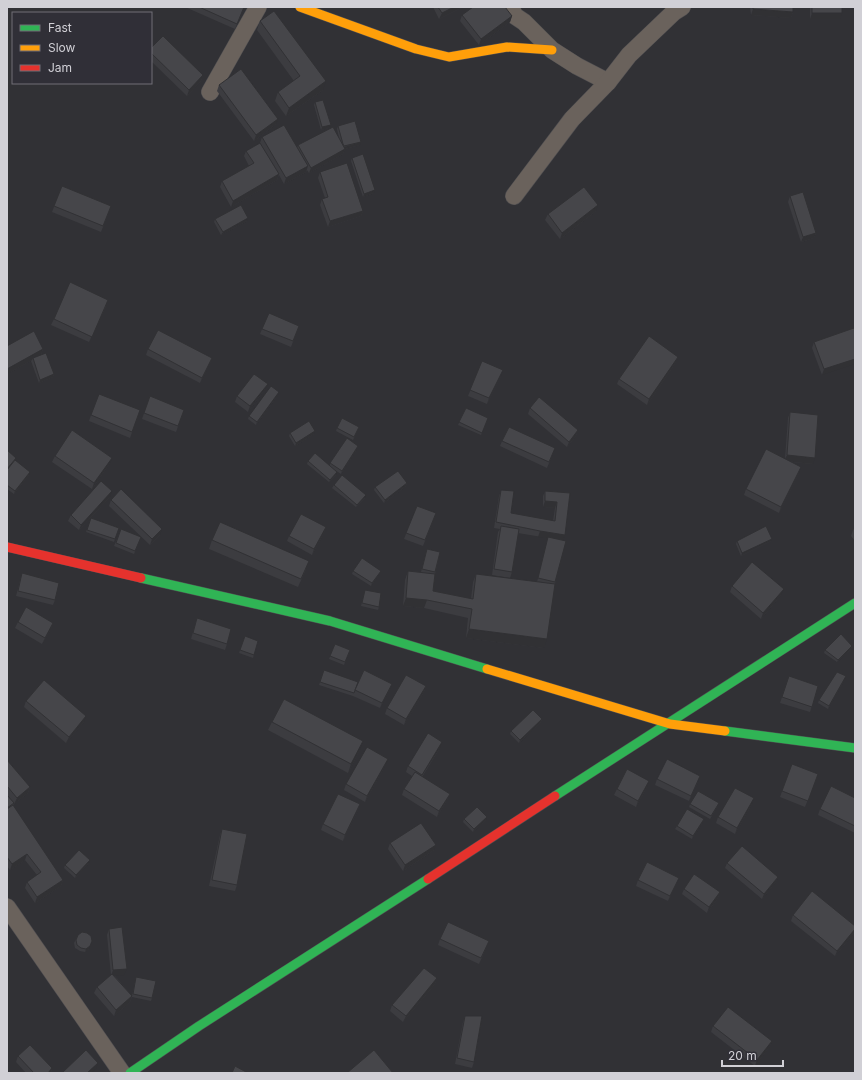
<svg xmlns="http://www.w3.org/2000/svg" width="862" height="1080" viewBox="0 0 862 1080" font-family="Inter,sans-serif">
<style>
.lines{fill:none;stroke-linecap:round;stroke-linejoin:round}
.street-casing{stroke:#4f4e51;stroke-width:18}
.fast-casing{stroke:#4f4e51;stroke-width:10}
.slow-casing{stroke:#4f4e51;stroke-width:10}
.jam-casing{stroke:#4f4e51;stroke-width:10}
.street{stroke:#6a625c;stroke-width:17}
.fast{stroke:#30b455;stroke-width:9}
.slow{stroke:#ff9f0a;stroke-width:9}
.jam{stroke:#e5322d;stroke-width:9}
.wall{fill:#3c3c40}
.shaded-wall{fill:#313134}
.building{fill:#46464a;stroke:#313134}
</style>
<rect width="100%" height="100%" fill="#313135"/>
<g class="lines">
<defs>
<g id="street">
<path d="M510,7L515,16L524,22L552,50L577,66L608,82"/>
<path d="M210,92L258,7"/>
<path d="M514,196L572,119L608,82L629,55L674,12L682,7"/>
<path d="M7,907L122,1073"/>
</g>
<g id="fast">
<path d="M141,578L330,621L487,669"/>
<path d="M725,731L855,748"/>
<path d="M555,796L855,603"/>
<path d="M130,1073L199,1026L428,879"/>
</g>
<g id="slow">
<path d="M300,7L416,49L449,57L507,47L552,50"/>
<path d="M487,669L670,724L725,731"/>
</g>
<g id="jam">
<path d="M7,547L141,578"/>
<path d="M428,879L555,796"/>
</g>
</defs>
<use href="#street" class="street-casing"/>
<use href="#fast" class="fast-casing"/>
<use href="#slow" class="slow-casing"/>
<use href="#jam" class="jam-casing"/>
<use href="#street" class="street"/>
<use href="#fast" class="fast"/>
<use href="#slow" class="slow"/>
<use href="#jam" class="jam"/>
</g>
<g class="wall">
<path d="M185,7H244L235,29Z"/>
<path d="M433,7H463L439,19Z"/>
<path d="M750,7H793V12L791,18L751,15Z"/>
<path d="M810,7H842L840,19H810Z"/>
<path d="M462,15L512,16L510,22L479,45L460,21Z"/>
<path d="M260,21L323,90L286,116L275,101L278,92L294,81L257,30Z"/>
<path d="M151,48L203,75L201,81L187,96L151,61Z"/>
<path d="M219,85L276,124L254,141L217,91Z"/>
<path d="M315,102L329,128L321,130L314,105Z"/>
<path d="M338,126L360,145L345,149L343,154L309,173L307,170L306,172L284,184L279,175L277,180L231,207L220,187L222,181L249,166L244,156L246,151L260,143L262,137L297,148L298,145L339,138L337,129Z"/>
<path d="M352,158L374,193L363,197L351,161Z"/>
<path d="M320,172L363,211L361,216L328,227L320,205L322,199L325,198L318,178Z"/>
<path d="M62,186L111,206L101,232L52,212Z"/>
<path d="M790,196L816,233L814,238L801,242L788,202Z"/>
<path d="M596,211L560,239L545,220L548,214Z"/>
<path d="M215,219L247,221L221,235L214,222Z"/>
<path d="M106,306L89,342L51,325L54,319Z"/>
<path d="M299,326L291,347L260,334L262,329Z"/>
<path d="M854,328L822,375L812,348L814,342Z"/>
<path d="M43,349L41,355L39,356L54,374L53,377L39,383L31,361L32,360L7,374Z"/>
<path d="M148,349L212,358L210,364L200,383L146,355Z"/>
<path d="M678,357L676,362L647,405L617,384L619,379Z"/>
<path d="M482,361L501,376L487,404L468,396Z"/>
<path d="M265,389L248,412L235,402L237,396Z"/>
<path d="M278,395L256,425L248,419L249,416Z"/>
<path d="M150,396L184,410L176,432L142,419Z"/>
<path d="M466,408L488,418L481,435L458,425Z"/>
<path d="M530,408L578,430L576,436L567,447L528,414Z"/>
<path d="M140,410L130,438L89,421L91,415Z"/>
<path d="M790,412L813,464L792,462L799,473L779,513L744,495L746,489L785,458L788,418Z"/>
<path d="M359,427L353,440L336,431L337,428Z"/>
<path d="M290,433L314,434L295,446L289,436Z"/>
<path d="M502,441L555,448L547,468L500,446Z"/>
<path d="M358,446L357,449L341,474L335,470L336,475L329,482L307,464L308,461L330,465V463Z"/>
<path d="M7,450L15,460L29,475L14,494L7,489Z"/>
<path d="M55,456L110,463L92,489L52,462Z"/>
<path d="M407,483L406,486L384,503L374,490L375,487Z"/>
<path d="M334,485L365,498L356,507L332,488Z"/>
<path d="M501,490L511,513L553,521L555,508L543,507V496L545,491L570,493L563,540L555,584L544,648L466,638L468,618L424,608L403,606L405,580L408,571L421,572L427,549L440,552L435,574L433,591L471,599L473,582L476,574L537,582L548,538L518,533L512,572L510,578L492,575L498,532L500,529L494,528L499,496Z"/>
<path d="M110,497L79,530L68,521L71,515Z"/>
<path d="M111,500L160,535L150,545L109,506Z"/>
<path d="M417,506L436,513L423,546L404,539Z"/>
<path d="M91,518L119,528L114,542L86,532Z"/>
<path d="M326,527L324,533L312,555L287,541L289,536Z"/>
<path d="M855,528V541L851,536L853,530Z"/>
<path d="M121,529L141,537L134,554L114,546Z"/>
<path d="M212,540L306,569L298,587L209,549Z"/>
<path d="M737,541H771L741,556L736,544Z"/>
<path d="M353,571H381L371,586L352,574Z"/>
<path d="M22,573L55,600L53,605L16,596Z"/>
<path d="M732,586L781,595L761,619L730,592Z"/>
<path d="M365,590L379,607L378,610L361,606Z"/>
<path d="M197,618L227,644L225,650L191,639Z"/>
<path d="M18,622L53,623L51,629L42,644L15,628Z"/>
<path d="M245,636L258,641L253,658L239,653Z"/>
<path d="M335,644L350,650L344,665L329,659Z"/>
<path d="M852,646L851,649L837,662L824,653L825,650Z"/>
<path d="M324,670L354,693L364,670L390,689L380,708L353,696L319,685Z"/>
<path d="M789,676L818,686L810,712L780,703Z"/>
<path d="M845,679L828,709L818,703L819,700Z"/>
<path d="M426,686L424,692L404,725L385,714L387,708Z"/>
<path d="M26,701L84,722L66,743L24,707Z"/>
<path d="M542,719L541,722L519,743L510,734L511,731Z"/>
<path d="M272,722L360,750L348,773L268,730Z"/>
<path d="M440,748L422,777L450,794L447,800L437,817L402,795L404,789L412,776L406,772L408,766Z"/>
<path d="M7,760L30,787L28,793L14,804L7,795L14,803L13,806L63,880L61,886L35,903L25,888L27,882L37,875L25,860L10,870L7,866Z"/>
<path d="M386,764L365,802L344,790L346,784Z"/>
<path d="M792,764L818,774L805,807L780,797Z"/>
<path d="M657,779L698,782L689,801L655,785Z"/>
<path d="M647,787L636,807L614,795L617,789Z"/>
<path d="M855,798V833L818,815L820,809Z"/>
<path d="M360,804L358,810L343,841L321,830L323,824Z"/>
<path d="M690,804L718,805L710,819L689,807Z"/>
<path d="M752,804L735,834L716,823L718,817Z"/>
<path d="M464,819L486,820L473,832L463,822Z"/>
<path d="M704,819L703,822L692,839L675,829L677,826Z"/>
<path d="M222,829L237,885L235,891L209,886L220,835Z"/>
<path d="M390,843L434,850L403,871L388,849Z"/>
<path d="M89,863L75,878L64,868L65,865Z"/>
<path d="M727,863L778,877L776,882L762,899L725,868Z"/>
<path d="M638,880L677,883L668,901L636,886Z"/>
<path d="M684,889L720,892L718,898L707,913L682,894Z"/>
<path d="M793,915L855,926V931L854,933L835,956L791,921Z"/>
<path d="M109,929L124,975H114L132,996L136,977L152,998L151,1001L132,997L130,1002L114,1016L94,993L97,987L111,975L107,935Z"/>
<path d="M78,935L89,949L85,952L80,951L75,948L74,943Z"/>
<path d="M440,939L489,941L479,964L438,945Z"/>
<path d="M437,978L435,984L403,1022L390,1011L392,1005Z"/>
<path d="M465,1016L474,1062L472,1068L455,1064L463,1022Z"/>
<path d="M713,1026L772,1041L770,1046L755,1066L711,1032Z"/>
<path d="M18,1056L52,1068L51,1073H26L16,1062Z"/>
</g>
<g class="shaded-wall">
<path d="M454,7H463L439,19L442,13Z"/>
<path d="M753,9L793,12L791,18L751,15Z"/>
<path d="M812,13H842L840,19H810Z"/>
<path d="M512,16L510,22L479,45L481,39Z"/>
<path d="M203,75L201,81L187,96L189,90Z"/>
<path d="M326,81L323,90L286,116L289,108Z"/>
<path d="M278,119L276,124L254,141L256,135Z"/>
<path d="M331,125L329,128L321,130L322,127Z"/>
<path d="M361,142L360,145L345,149L343,154L309,173L311,168L344,147Z"/>
<path d="M308,166L306,172L284,184L286,178Z"/>
<path d="M279,174L277,180L231,207L233,201Z"/>
<path d="M375,190L374,193L363,197L364,194Z"/>
<path d="M598,205L596,211L560,239L562,233Z"/>
<path d="M363,211L361,216L328,227L330,221Z"/>
<path d="M248,218L247,221L221,235L223,232Z"/>
<path d="M816,233L814,238L801,242L803,237Z"/>
<path d="M43,349L41,355L33,359V358L32,360L7,374V369Z"/>
<path d="M678,357L676,362L647,405L649,399Z"/>
<path d="M212,358L210,364L200,383L202,378Z"/>
<path d="M855,359V364L822,375L824,369Z"/>
<path d="M503,370L501,376L487,404L489,398Z"/>
<path d="M54,374L53,377L39,383L40,380Z"/>
<path d="M268,384L265,389L248,412L250,406Z"/>
<path d="M279,392L278,395L256,425L257,422Z"/>
<path d="M578,430L576,436L567,447L569,442Z"/>
<path d="M315,431L314,434L295,446L296,443Z"/>
<path d="M358,446L357,449L341,474L342,471Z"/>
<path d="M787,455L815,458L813,464L784,461Z"/>
<path d="M112,458L110,463L92,489L94,483Z"/>
<path d="M801,467L799,473L779,513L781,507Z"/>
<path d="M30,472L29,475L14,494L15,491Z"/>
<path d="M337,472L336,475L329,482L330,480Z"/>
<path d="M407,483L406,486L384,503L385,500Z"/>
<path d="M112,491L110,497L79,530L81,525Z"/>
<path d="M366,495L365,498L356,507L357,505Z"/>
<path d="M545,501L557,502L555,508L543,507Z"/>
<path d="M326,527L324,533L312,555L314,549Z"/>
<path d="M162,529L160,535L150,545L152,539Z"/>
<path d="M540,531L565,535L563,540L538,537Z"/>
<path d="M772,539L771,541L741,556L742,553Z"/>
<path d="M381,571L371,586L372,583Z"/>
<path d="M784,589L781,595L761,619L763,613Z"/>
<path d="M406,598L427,600L424,608L403,606Z"/>
<path d="M53,623L51,629L42,644L45,638Z"/>
<path d="M469,629L547,639L544,648L466,638Z"/>
<path d="M852,646L851,649L837,662L838,660Z"/>
<path d="M846,676L845,679L828,709L829,706Z"/>
<path d="M392,684L390,689L380,708L382,703Z"/>
<path d="M426,686L424,692L404,725L406,719Z"/>
<path d="M86,716L84,722L66,743L69,737Z"/>
<path d="M542,719L541,722L519,743L520,740Z"/>
<path d="M363,741L360,750L348,773L351,764Z"/>
<path d="M442,742L440,748L419,780L422,775Z"/>
<path d="M388,759L386,764L365,802L367,796Z"/>
<path d="M700,776L698,782L689,801L691,796Z"/>
<path d="M649,781L647,787L636,807L638,801Z"/>
<path d="M30,787L28,793L14,804L17,798Z"/>
<path d="M450,794L447,800L437,817L439,811Z"/>
<path d="M754,798L752,804L735,834L737,828Z"/>
<path d="M360,804L358,810L343,841L345,835Z"/>
<path d="M487,817L486,820L473,832L474,829Z"/>
<path d="M704,819L703,822L692,839L693,836Z"/>
<path d="M436,845L434,850L403,871L405,865Z"/>
<path d="M27,854L25,860L10,870L12,864Z"/>
<path d="M90,860L89,863L75,878L76,875Z"/>
<path d="M778,877L776,882L762,899L764,894Z"/>
<path d="M679,878L677,883L668,901L670,896Z"/>
<path d="M63,880L61,886L35,903L37,897Z"/>
<path d="M720,892L718,898L707,913L709,907Z"/>
<path d="M855,929L854,933L835,956L837,951Z"/>
<path d="M92,941L89,949L85,952L86,949Z"/>
<path d="M127,969L124,975L111,976L113,970Z"/>
<path d="M437,978L435,984L403,1022L406,1016Z"/>
<path d="M132,996L130,1002L114,1016L116,1010Z"/>
<path d="M772,1041L770,1046L755,1066L757,1060Z"/>
<path d="M98,1063L96,1069L91,1073H87Z"/>
<path d="M52,1068L51,1073H48Z"/>
</g>
<g class="building">
<path d="M199,7H244L237,24Z"/>
<path d="M438,7H454L442,13Z"/>
<path d="M473,7H505L512,16L481,39L462,15Z"/>
<path d="M753,7H793V12L753,9Z"/>
<rect x="812" y="7" width="30" height="6"/>
<path d="M274,11L326,81L289,108L278,92L300,76L260,21Z"/>
<path d="M163,36L203,75L189,90L151,53V48Z"/>
<path d="M241,69L278,119L256,135L219,85Z"/>
<path d="M323,100L331,125L322,127L315,102Z"/>
<path d="M355,121L361,142L344,146L343,144L338,126Z"/>
<path d="M284,125L308,166L286,178L262,137Z"/>
<path d="M333,127L345,149L311,168L298,145Z"/>
<path d="M260,143L279,174L233,201L222,181L254,163L246,151Z"/>
<path d="M363,154L375,190L364,194L352,158Z"/>
<path d="M347,163L363,211L330,221L322,199L328,197L320,172Z"/>
<path d="M62,186L111,206L103,226L54,206Z"/>
<path d="M584,187L598,205L562,233L548,214Z"/>
<path d="M803,192L816,233L803,237L790,196Z"/>
<path d="M241,205L248,218L223,232L215,219Z"/>
<path d="M70,282L108,300L92,337L54,319Z"/>
<path d="M269,313L299,326L293,341L262,329Z"/>
<path d="M854,328L855,331V359L824,369L814,342Z"/>
<path d="M158,330L212,358L202,378L148,349Z"/>
<path d="M34,331L43,349L7,369V346Z"/>
<path d="M649,336L678,357L649,399L619,379Z"/>
<path d="M46,353L54,374L40,380L33,358Z"/>
<path d="M482,361L503,370L489,398L470,390Z"/>
<path d="M254,374L268,384L250,406L237,396Z"/>
<path d="M271,386L279,392L257,422L249,416Z"/>
<path d="M99,394L140,410L132,432L91,415Z"/>
<path d="M150,396L184,410L178,426L144,413Z"/>
<path d="M539,397L578,430L569,442L530,408Z"/>
<path d="M466,408L488,418L482,433L459,422Z"/>
<path d="M790,412L818,415L815,458L787,455Z"/>
<path d="M342,418L359,427L354,437L337,428Z"/>
<path d="M309,421L315,431L296,443L290,433Z"/>
<path d="M509,427L555,448L549,462L502,441Z"/>
<path d="M72,430L112,458L94,483L55,456Z"/>
<path d="M347,438L358,446L342,471L330,463Z"/>
<path d="M766,449L801,467L781,507L746,489Z"/>
<path d="M7,450L16,458L7,469Z"/>
<path d="M315,453L337,472L330,480L308,461Z"/>
<path d="M15,460L30,472L15,491L7,485V470Z"/>
<path d="M398,471L407,483L385,500L375,487Z"/>
<path d="M342,475L366,495L357,505L334,485Z"/>
<path d="M101,481L112,491L81,525L71,515Z"/>
<path d="M121,489L162,529L152,539L111,500Z"/>
<path d="M501,490L514,491L511,513L555,521L557,502L545,501V491L570,493L565,535L540,531L496,522Z"/>
<path d="M417,506L436,513L425,540L406,533Z"/>
<path d="M301,514L326,527L314,549L289,536Z"/>
<path d="M91,518L119,528L115,539L87,530Z"/>
<path d="M220,522L309,561L301,579L212,540Z"/>
<path d="M501,526L519,529L512,572L494,569Z"/>
<path d="M766,526L772,539L742,553L737,541Z"/>
<path d="M121,529L141,537L135,551L116,543Z"/>
<path d="M548,537L566,541L555,582L538,578Z"/>
<path d="M427,549L440,552L435,572L422,569Z"/>
<path d="M362,558L381,571L372,583L353,571Z"/>
<path d="M752,562L784,589L763,613L732,586Z"/>
<path d="M408,571L435,574L433,591L473,599L476,574L555,584L547,639L469,629L472,609L427,600L406,598Z"/>
<path d="M22,573L59,583L55,600L18,591Z"/>
<path d="M365,590L381,593L379,607L362,603Z"/>
<path d="M26,607L53,623L45,638L18,622Z"/>
<path d="M197,618L231,629L227,644L193,633Z"/>
<path d="M841,634L852,646L838,660L825,650Z"/>
<path d="M245,636L258,641L254,655L240,650Z"/>
<path d="M335,644L350,650L345,662L330,656Z"/>
<path d="M324,670L358,682L354,693L320,682Z"/>
<path d="M364,670L392,684L382,703L355,690Z"/>
<path d="M837,672L846,676L829,706L819,700Z"/>
<path d="M406,675L426,686L406,719L387,708Z"/>
<path d="M789,676L818,686L812,707L782,697Z"/>
<path d="M44,680L86,716L69,737L26,701Z"/>
<path d="M284,699L363,741L351,764L272,722Z"/>
<path d="M533,710L542,719L520,740L511,731Z"/>
<path d="M428,733L442,742L422,775L408,766Z"/>
<path d="M367,747L388,759L367,796L346,784Z"/>
<path d="M667,759L700,776L691,796L657,779Z"/>
<path d="M7,760L30,787L17,798L7,786Z"/>
<path d="M792,764L818,774L808,801L782,791Z"/>
<path d="M627,769L649,781L638,801L617,789Z"/>
<path d="M415,772L450,794L439,811L404,789Z"/>
<path d="M831,786L855,798V826L820,809Z"/>
<path d="M735,788L754,798L737,828L718,817Z"/>
<path d="M698,791L719,803L711,816L690,804Z"/>
<path d="M338,794L360,804L345,835L323,824Z"/>
<path d="M7,795L14,803L7,808Z"/>
<path d="M13,805L63,880L37,897L27,882L41,872L27,854L12,864L7,857V809Z"/>
<path d="M477,807L487,817L474,829L464,819Z"/>
<path d="M687,809L704,819L693,836L677,826Z"/>
<path d="M421,823L436,845L405,865L390,843Z"/>
<path d="M222,829L247,834L237,885L212,880Z"/>
<path d="M742,846L778,877L764,894L727,863Z"/>
<path d="M79,850L90,860L76,875L65,865Z"/>
<path d="M647,862L679,878L670,896L638,880Z"/>
<path d="M694,874L720,892L709,907L684,889Z"/>
<path d="M812,891L855,926V929L837,951L793,915Z"/>
<path d="M448,922L489,941L481,958L440,939Z"/>
<path d="M122,927L127,969L113,970L109,929Z"/>
<path d="M82,932L87,933L91,936L92,941L90,946L86,949L81,948L77,945L76,940L78,935Z"/>
<path d="M424,968L437,978L406,1016L392,1005Z"/>
<path d="M112,974L132,996L116,1010L97,987Z"/>
<path d="M136,977L156,981L152,998L133,994Z"/>
<path d="M728,1007L772,1041L757,1060L713,1026Z"/>
<path d="M465,1016H482L474,1062L457,1058Z"/>
<path d="M30,1045L52,1068L48,1073H34L18,1056Z"/>
<path d="M86,1050L98,1063L87,1073H62Z"/>
<path d="M374,1050L393,1073H347Z"/>
<path d="M235,1066L248,1073H232Z"/>
</g>
<rect width="862" height="1080" fill="none" stroke="#d1d0d6" stroke-width="16"/>
<rect x="12" y="12" width="140" height="72" fill="#302f37" stroke="#706f77"/>
<rect x="20" y="25" width="20" height="6" fill="#30b455" stroke="#706f77"/>
<text x="48" y="32" font-size="12" fill="#d1d0d6">Fast</text>
<rect x="20" y="45" width="20" height="6" fill="#ff9f0a" stroke="#706f77"/>
<text x="48" y="52" font-size="12" fill="#d1d0d6">Slow</text>
<rect x="20" y="65" width="20" height="6" fill="#e5322d" stroke="#706f77"/>
<text x="48" y="72" font-size="12" fill="#d1d0d6">Jam</text>
<path d="M722 1060v6h61v-6" fill="none" stroke="#d1d0d6" stroke-width="2"/>
<text x="728" y="1060" font-size="12" fill="#d1d0d6" stroke="#302f37" stroke-width="3" paint-order="stroke">20 m</text>
</svg>
